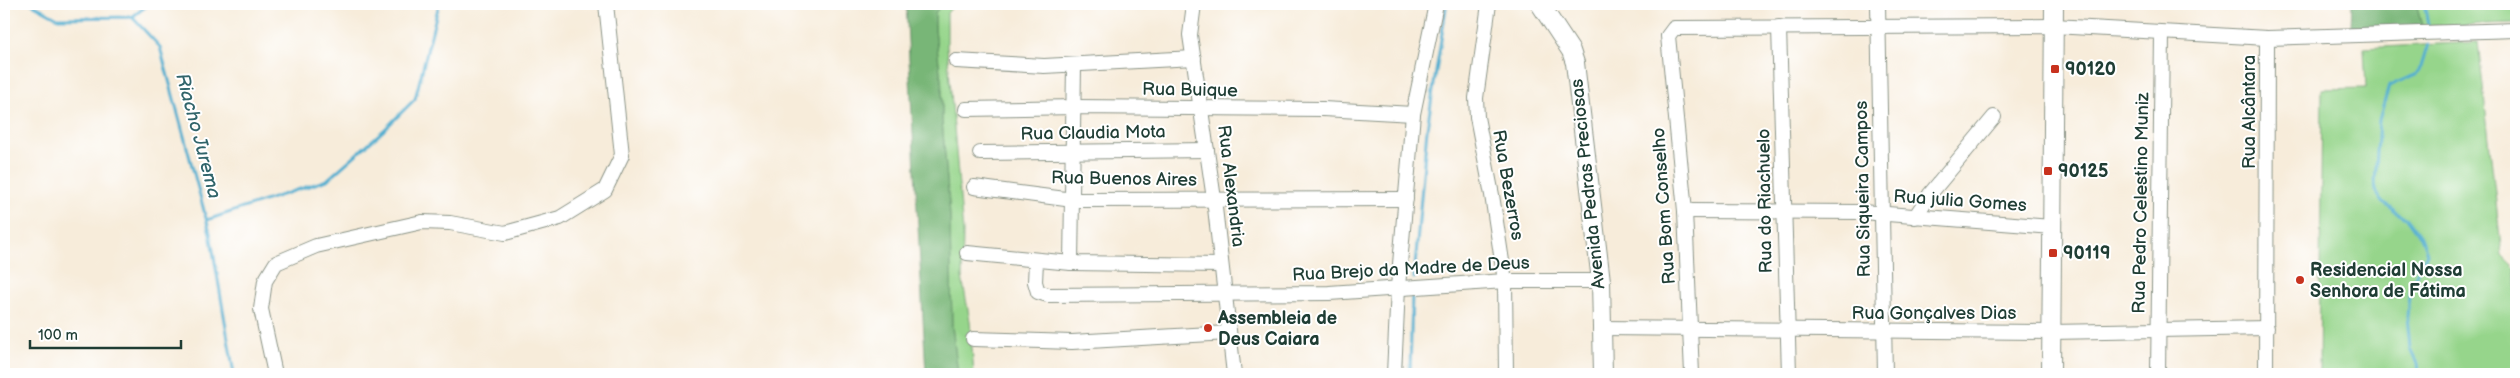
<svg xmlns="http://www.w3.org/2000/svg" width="2520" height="378" viewBox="0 0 2520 378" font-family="'Balsamiq Sans',sans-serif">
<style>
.green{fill:#96d58b;stroke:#5a8960}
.forest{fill:#78b677;stroke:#4c7a56}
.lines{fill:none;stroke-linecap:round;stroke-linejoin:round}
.stream{stroke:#52afd0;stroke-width:3}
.minor-casing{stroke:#8b9487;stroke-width:16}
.major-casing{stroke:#8b9487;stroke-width:20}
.minor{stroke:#fff;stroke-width:14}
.major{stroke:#fff;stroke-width:18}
.poi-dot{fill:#c8321e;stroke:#fff;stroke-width:2}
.labels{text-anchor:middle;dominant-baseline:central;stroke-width:4;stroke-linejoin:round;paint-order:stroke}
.poi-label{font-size:18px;font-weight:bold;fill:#1f3d34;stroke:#fff;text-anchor:start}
.street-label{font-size:18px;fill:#1f3d34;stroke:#fff}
.water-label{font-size:19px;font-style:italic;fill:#31656b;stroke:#fff}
</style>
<rect width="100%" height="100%" fill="#fff"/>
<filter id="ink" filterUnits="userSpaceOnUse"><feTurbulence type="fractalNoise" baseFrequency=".02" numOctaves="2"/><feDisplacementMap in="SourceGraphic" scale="10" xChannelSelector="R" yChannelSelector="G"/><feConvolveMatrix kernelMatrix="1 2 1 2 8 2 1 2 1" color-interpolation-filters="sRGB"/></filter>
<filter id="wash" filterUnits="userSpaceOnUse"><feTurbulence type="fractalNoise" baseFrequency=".0096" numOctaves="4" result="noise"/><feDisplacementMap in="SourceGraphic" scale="20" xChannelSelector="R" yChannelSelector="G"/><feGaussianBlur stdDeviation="1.12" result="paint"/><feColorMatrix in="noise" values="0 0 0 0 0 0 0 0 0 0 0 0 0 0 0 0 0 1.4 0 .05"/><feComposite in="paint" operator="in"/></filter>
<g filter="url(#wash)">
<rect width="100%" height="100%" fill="#f7ecda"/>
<g class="green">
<path d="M942,4H955L947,13V46L963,232L962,277L970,321L974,374H958L952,326L950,216L942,120V88L935,30V13Z"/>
<path d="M2416,4H2516V23L2422,26Z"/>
<path d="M2478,42L2502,255L2516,269V374H2319L2322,89L2366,88L2364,48Z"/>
</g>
<g class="forest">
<path d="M906,4H942L935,13V30L942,88V120L950,216L952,326L958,374H926Z"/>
<path d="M2352,4H2416L2422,26L2351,27Z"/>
</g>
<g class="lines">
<g class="stream">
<path d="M32,4L58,18L132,17L160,47L210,233L234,374"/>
<path d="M2424,4L2428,24"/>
<path d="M132,17L149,4"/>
<path d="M207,220L327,180L384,130L415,99L439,4"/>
<path d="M1414,278L1427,129L1446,8"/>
<path d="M1410,374L1412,293"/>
<path d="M2418,374L2417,364L2410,349L2407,316L2410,287L2427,253L2421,237L2408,219L2395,212L2391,207L2381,201L2377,195L2375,184L2379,120L2389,86L2416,74L2421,67L2428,44"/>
</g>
</g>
</g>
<g filter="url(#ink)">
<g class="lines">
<defs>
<g id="minor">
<path d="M1194,4L1190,35L1214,199L1234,374"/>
<path d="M1489,4L1476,98L1477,117L1492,195L1505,281L1506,374"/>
<path d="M1878,4L1885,374"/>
<path d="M1779,27L1789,374"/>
<path d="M956,61L1044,66L1194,58"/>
<path d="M966,109L1075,107L1323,109L1413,114"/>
<path d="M980,153L1207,150"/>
<path d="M974,187L1073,200L1406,199"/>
<path d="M1685,211L1862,212L2052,227"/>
<path d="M1915,217L1930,194L1994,117"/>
<path d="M967,253L1071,263L1221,265"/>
<path d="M1036,261L1035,282L1038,292L1048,295L1329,293L1505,281H1601"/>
<path d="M1071,263L1074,65"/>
<path d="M1601,328L2051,332L2267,328"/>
<path d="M973,339L1072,342L1228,333"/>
<path d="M275,374L261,309L265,281L276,263L316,246L422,222L450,223L505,233L560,218L605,190L622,155L606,4"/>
<path d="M1394,374L1398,287L1413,114L1436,4"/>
<path d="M1692,374L1685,211L1668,36L1674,28L2054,26L2267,38L2516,30"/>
<path d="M2158,374L2162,33"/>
<path d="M2266,374L2267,38"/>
</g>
<g id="major">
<path d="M1540,4L1571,51L1575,63L1601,281L1603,374"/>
<path d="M2051,374L2054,4"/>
</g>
</defs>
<use href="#minor" class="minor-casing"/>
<use href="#major" class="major-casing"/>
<use href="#minor" class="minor"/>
<use href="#major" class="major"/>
</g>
</g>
<g class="poi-dot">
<rect x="2050" y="64" width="10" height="10" rx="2.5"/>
<rect x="2043" y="166" width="10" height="10" rx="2.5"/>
<rect x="2048" y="248" width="10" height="10" rx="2.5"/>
<circle cx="2300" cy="280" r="5"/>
<circle cx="1208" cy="328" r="5"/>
</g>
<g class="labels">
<g class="poi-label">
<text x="2065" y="69">90120</text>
<text x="2058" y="171">90125</text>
<text x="2063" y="253">90119</text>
<text x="2310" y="270">Residencial Nossa<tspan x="2310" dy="21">Senhora de Fátima</tspan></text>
<text x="1218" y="318">Assembleia de<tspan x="1218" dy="21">Deus Caiara</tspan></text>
</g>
<g class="street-label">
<text transform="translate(1190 90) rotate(1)">Rua Buique</text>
<text transform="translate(2249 112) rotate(-90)">Rua Alcântara</text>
<text transform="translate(1093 133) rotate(-1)">Rua Claudia Mota</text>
<text transform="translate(1124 179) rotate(1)">Rua Buenos Aires</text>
<text transform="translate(1588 184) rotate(-96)">Avenida Pedras Preciosas</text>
<text transform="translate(1508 185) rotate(80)">Rua Bezerros</text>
<text transform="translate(1231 186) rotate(83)">Rua Alexandria</text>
<text transform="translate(1863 189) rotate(-91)">Rua Siqueira Campos</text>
<text transform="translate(1765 201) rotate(-91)">Rua do Riachuelo</text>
<text transform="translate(1960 201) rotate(4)">Rua julia Gomes</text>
<text transform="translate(2141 203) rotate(-89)">Rua Pedro Celestino Muniz</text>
<text transform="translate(1664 206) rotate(-94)">Rua Bom Conselho</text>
<text transform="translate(1411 269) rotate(-3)">Rua Brejo da Madre de Deus</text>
<text x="1934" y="313">Rua Gonçalves Dias</text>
</g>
<g class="water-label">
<text transform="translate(198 136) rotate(75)">Riacho Jurema</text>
</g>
</g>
<rect width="2520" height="378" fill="none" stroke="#fff" stroke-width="20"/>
<path d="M30 340v8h151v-8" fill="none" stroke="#1f3d34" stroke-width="2.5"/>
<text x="38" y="340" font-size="15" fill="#1f3d34" stroke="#ffffff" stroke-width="4" paint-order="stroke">100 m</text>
</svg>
